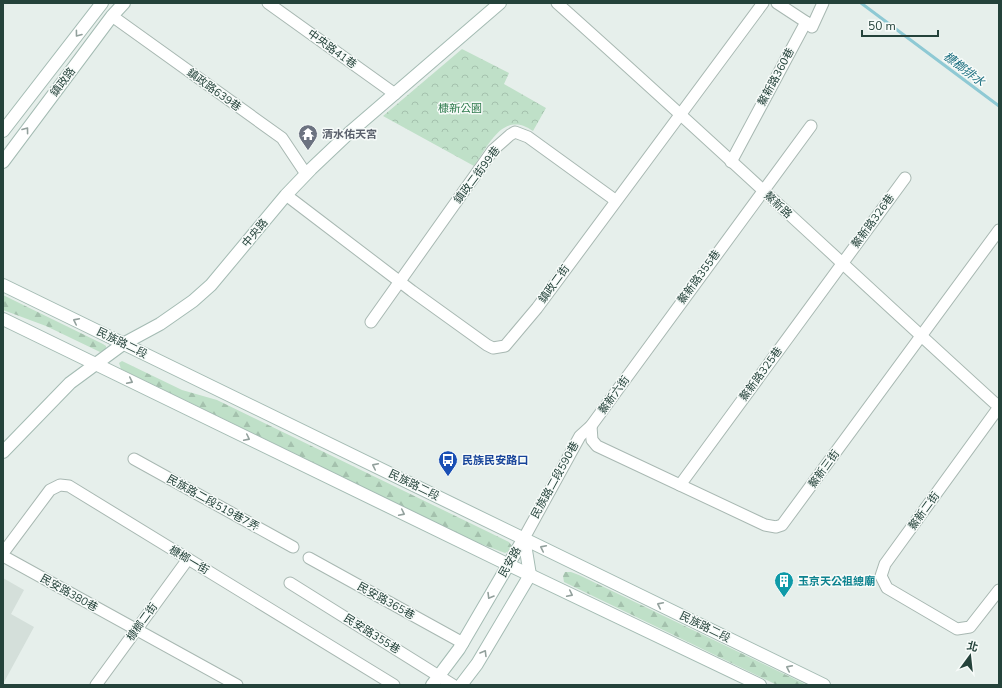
<svg xmlns="http://www.w3.org/2000/svg" width="1002" height="688" viewBox="0 0 1002 688" font-family="'Nunito Sans','Noto Sans TC',sans-serif">
<style>
.built{fill:#d4dfda}
.forest{fill:url(#forest-firs)}
.park{fill:url(#park-crowns)}
.lines{fill:none;stroke-linecap:round;stroke-linejoin:round}
.stream{stroke:#8ec9d4;stroke-width:3}
.street-casing{stroke:#a8b8b2;stroke-width:13}
.secondary-casing{stroke:#a4bbb3;stroke-width:14}
.street{stroke:#fff;stroke-width:11}
.secondary{stroke:#fff;stroke-width:12}
.oneway{stroke:#92a09c}
.labels{text-anchor:middle;dominant-baseline:central;stroke-width:3;stroke-linejoin:round;paint-order:stroke}
.street-label{font-size:11px;fill:#24423a;stroke:#f7fbf9}
.park-label{font-size:11px;fill:#2d7a4b;stroke:#f7fbf9}
.worship-label{font-size:11px;font-weight:bold;fill:#5b616d;stroke:#f7fbf9;text-anchor:start}
.transit-label{font-size:11px;font-weight:bold;fill:#164399;stroke:#f7fbf9;text-anchor:start}
.culture-label{font-size:11px;font-weight:bold;fill:#0d838f;stroke:#f7fbf9;text-anchor:start}
.water-label{font-size:12px;font-style:italic;fill:#1c6f80;stroke:#f7fbf9}
</style>
<defs>
<pattern id="forest-firs" width="22" height="20" patternUnits="userSpaceOnUse"><rect width="22" height="20" fill="#bfe0c8"/><path d="M5 1l3.5 6h-7zM16 11l3.5 6h-7z" fill="#a4c1ad"/></pattern>
<pattern id="park-crowns" width="20" height="18" patternUnits="userSpaceOnUse"><rect width="20" height="18" fill="#bfe0c8"/><path d="M2 6a3 3 0 1 1 6 0M12 15a3 3 0 1 1 6 0" fill="none" stroke="#a4c1ad"/></pattern>
</defs>
<rect width="100%" height="100%" fill="#e6efeb"/>
<path class="built" d="M3,578L24,590L11,614L34,627L3,684Z"/>
<g class="forest">
<path d="M3,295L103,344L106,346V350L100,352L46,326L3,310Z"/>
<path d="M122,361L182,390L217,400L509,542L512,546V550L505,553L476,542L121,369L119,363Z"/>
<path d="M565,572H571L579,575L807,685H777L568,584L564,582L563,576Z"/>
</g>
<path class="park" d="M462,49L509,73L504,84L546,108L533,131C503,110 489,145 474,166L383,116Z"/>
<g class="lines">
<path class="stream" d="M861,3L999,106"/>
<defs>
<g id="street">
<path d="M268,3L395,94"/>
<path d="M557,3C706,136 852,273 999,407L885,564L881,576L887,588L957,629L970,627L999,590"/>
<path d="M777,3L806,22"/>
<path d="M112,16L282,138L306,174"/>
<path d="M731,162L806,22L812,27L823,3"/>
<path d="M286,195L412,291L487,345L493,348L505,346L537,308L763,3"/>
<path d="M371,322L493,150L510,135L515,132L528,137L615,200"/>
<path d="M591,426L592,440L597,446L765,525L776,527L782,525L999,230"/>
<path d="M134,459L293,547"/>
<path d="M680,485L905,178"/>
<path d="M524,538L580,436L591,426L811,126"/>
<path d="M3,553L50,490L60,485L69,486L394,685"/>
<path d="M3,556L237,685"/>
<path d="M309,558L463,643"/>
<path d="M290,583L453,685"/>
<path d="M96,685L188,559"/>
</g>
<g id="secondary">
<path d="M3,131L102,3"/>
<path d="M3,162L112,16L124,3"/>
<path d="M3,285L824,685"/>
<path d="M3,319L509,565L760,685"/>
<path d="M3,452L70,383L123,344L160,324L193,301L211,285L286,195L311,169L349,133L500,3"/>
<path d="M432,685L459,649L524,538"/>
<path d="M461,685L477,664L530,575L524,538"/>
</g>
</defs>
<use href="#street" class="street-casing"/>
<use href="#secondary" class="secondary-casing"/>
<use href="#street" class="street"/>
<use href="#secondary" class="secondary"/>
</g>
<defs><path id="oneway-chevron" d="M-2-3.5L2.5 0L-2 3.5" fill="none" stroke-width="1.6" stroke-linecap="round" stroke-linejoin="round"/></defs>
<g class="oneway">
<use href="#oneway-chevron" transform="translate(78 34) rotate(127)"/>
<use href="#oneway-chevron" transform="translate(26 130) rotate(-53)"/>
<use href="#oneway-chevron" transform="translate(76 321) rotate(-154)"/>
<use href="#oneway-chevron" transform="translate(130 381) rotate(26)"/>
<use href="#oneway-chevron" transform="translate(247 438) rotate(26)"/>
<use href="#oneway-chevron" transform="translate(375 466) rotate(-154)"/>
<use href="#oneway-chevron" transform="translate(402 513) rotate(26)"/>
<use href="#oneway-chevron" transform="translate(543 548) rotate(-154)"/>
<use href="#oneway-chevron" transform="translate(570 594) rotate(26)"/>
<use href="#oneway-chevron" transform="translate(490 596) rotate(121)"/>
<use href="#oneway-chevron" transform="translate(660 605) rotate(-154)"/>
<use href="#oneway-chevron" transform="translate(484 653) rotate(-59)"/>
<use href="#oneway-chevron" transform="translate(789 668) rotate(-154)"/>
</g>
<defs>
<symbol id="temple-pin" viewBox="-11 -11 22 30"><path d="M0 17L-7.5 6A9.5 9.5 0 1 1 7.5 6Z" fill="#6b7280" stroke="#f7fbf9"/><path d="M0-6L5-2H3V0L6.5 2.5H4V6H1.5V3h-3V6H-4V2.5H-6.5L-3 0V-2H-5Z" fill="#fff"/></symbol>
<symbol id="bus-pin" viewBox="-11 -11 22 30"><path d="M0 17L-7.5 6A9.5 9.5 0 1 1 7.5 6Z" fill="#1a4fb4" stroke="#f7fbf9"/><path d="M-5-6H5V4H4V6H2V4H-2V6H-4V4H-5ZM-3.5-4V0h7V-4ZM-3.5 1.2v1.5H-2V1.2ZM2 1.2v1.5H3.5V1.2Z" fill="#fff"/></symbol>
<symbol id="building-pin" viewBox="-11 -11 22 30"><path d="M0 17L-7.5 6A9.5 9.5 0 1 1 7.5 6Z" fill="#0f9aa8" stroke="#f7fbf9"/><path d="M-4-6H4V6H1V3H-1V6H-4ZM-2.5-4.3h1.7v1.8h-1.7ZM.8-4.3h1.7v1.8H.8ZM-2.5-1h1.7V.8h-1.7ZM.8-1h1.7V.8H.8Z" fill="#fff"/></symbol>
</defs>
<g fill-rule="evenodd">
<use href="#temple-pin" x="297" y="123" width="22" height="30"/>
<use href="#bus-pin" x="437" y="449" width="22" height="30"/>
<use href="#building-pin" x="773" y="570" width="22" height="30"/>
</g>
<g class="labels">
<g class="street-label">
<text transform="translate(332 49) rotate(36)">中央路41巷</text>
<text transform="translate(776 77) rotate(-62)">鰲新路360巷</text>
<text transform="translate(63 82) rotate(-53)">鎮政路</text>
<text transform="translate(214 90) rotate(36)">鎮政路639巷</text>
<text transform="translate(477 175) rotate(-53)">鎮政二街99巷</text>
<text transform="translate(778 205) rotate(43)">鰲新路</text>
<text transform="translate(873 221) rotate(-54)">鰲新路326巷</text>
<text transform="translate(255 233) rotate(-50)">中央路</text>
<text transform="translate(699 277) rotate(-54)">鰲新路355巷</text>
<text transform="translate(554 284) rotate(-54)">鎮政二街</text>
<text transform="translate(122 343) rotate(26)">民族路二段</text>
<text transform="translate(761 374) rotate(-54)">鰲新路325巷</text>
<text transform="translate(614 395) rotate(-54)">鰲新六街</text>
<text transform="translate(824 469) rotate(-54)">鰲新三街</text>
<text transform="translate(555 480) rotate(-61)">民族路二段590巷</text>
<text transform="translate(414 485) rotate(26)">民族路二段</text>
<text transform="translate(213 503) rotate(29)">民族路二段519巷7弄</text>
<text transform="translate(924 511) rotate(-54)">鰲新二街</text>
<text transform="translate(189 560) rotate(31)">槺榔一街</text>
<text transform="translate(510 562) rotate(-60)">民安路</text>
<text transform="translate(69 593) rotate(29)">民安路380巷</text>
<text transform="translate(386 601) rotate(29)">民安路365巷</text>
<text transform="translate(142 622) rotate(-54)">槺榔二街</text>
<text transform="translate(705 627) rotate(26)">民族路二段</text>
<text transform="translate(372 634) rotate(32)">民安路355巷</text>
</g>
<g class="park-label">
<text x="460" y="108">槺新公園</text>
</g>
<g class="worship-label">
<text x="322" y="134">清水佑天宮</text>
</g>
<g class="transit-label">
<text x="462" y="460">民族民安路口</text>
</g>
<g class="culture-label">
<text x="798" y="581">玉京天公祖總廟</text>
</g>
<g class="water-label">
<text transform="translate(964 69) rotate(37)">槺榔排水</text>
</g>
</g>
<rect width="1002" height="688" fill="none" stroke="#24423a" stroke-width="8"/>
<g transform="translate(970 656) rotate(15)" stroke="#f7fbf9" stroke-width="3" paint-order="stroke">
<path d="M0-3L7 15L0 10L-7 15Z" fill="#24423a"/>
<text y="-6" font-size="11" font-weight="bold" text-anchor="middle" fill="#24423a">北</text>
</g>
<path d="M862 30v6h76v-6" fill="none" stroke="#24423a" stroke-width="2"/>
<text x="868" y="30" font-size="12" fill="#24423a" stroke="#f7fbf9" stroke-width="3" paint-order="stroke">50 m</text>
</svg>
